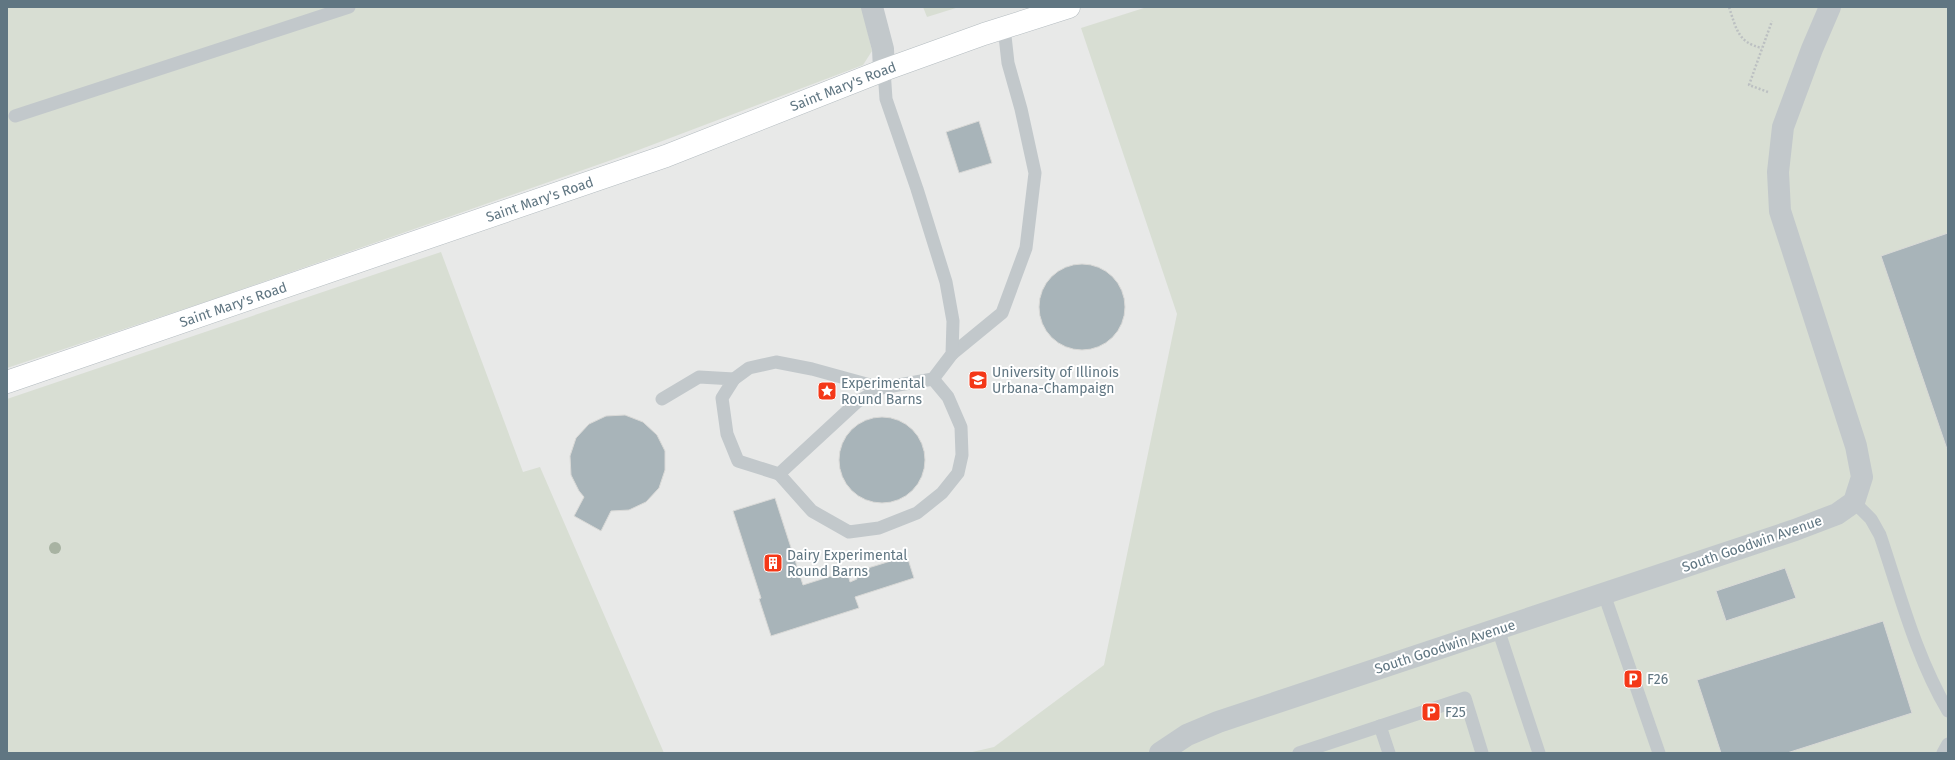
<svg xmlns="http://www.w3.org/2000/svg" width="1955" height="760" viewBox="0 0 1955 760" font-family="'Fira Sans',sans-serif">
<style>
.built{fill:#e8e9e8}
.green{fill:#d8ded3}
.building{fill:#a8b4b9;stroke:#d9d9d7}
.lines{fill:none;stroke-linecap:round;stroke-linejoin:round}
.secondary-casing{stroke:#b4bcc0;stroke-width:23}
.path{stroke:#bcc0c2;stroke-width:2.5;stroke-dasharray:2 2;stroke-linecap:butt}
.lane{stroke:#c2c8cb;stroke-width:13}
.street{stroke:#c2c8cb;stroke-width:22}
.secondary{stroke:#fff;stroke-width:22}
.tree{fill:#a8b3a2}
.labels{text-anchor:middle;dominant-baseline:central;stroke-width:4;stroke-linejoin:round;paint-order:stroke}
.street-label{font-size:14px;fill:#607682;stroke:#fff}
.poi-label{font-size:14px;fill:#607682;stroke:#fff;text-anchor:start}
</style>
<rect width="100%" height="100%" fill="#f8f8f4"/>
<rect class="built" x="7" y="7" width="1941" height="746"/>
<g class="green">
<path d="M7,7H862L872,51L863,65L620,157L214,299L7,368Z"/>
<path d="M923,7H959L927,17Z"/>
<path d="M1147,7H1948V753H968L994,747L1104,665L1177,314L1081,28Z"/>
<path d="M441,252L523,472L540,467L664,753H7V399Z"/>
</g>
<g class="building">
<path d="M979,121L992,163L959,173L946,132Z"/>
<path d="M1948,233V452L1881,256Z"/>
<circle cx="1082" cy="307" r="43"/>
<path d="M625,415L643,422L657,435L665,451V470L659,488L646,502L629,510L611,511L601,531L574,516L584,497L579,491L571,475L570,456L576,438L589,424L606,416Z"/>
<circle cx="882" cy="460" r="43"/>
<path d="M775,498L803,585L847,571L850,582L857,579L855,572L907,556L914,578L855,597L859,608L771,636L759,599L761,598L733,511Z"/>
<path d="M1785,568L1796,598L1726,621L1716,591Z"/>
<path d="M1883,621L1912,713L1787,753H1721L1697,680Z"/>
</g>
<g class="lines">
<defs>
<g id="secondary">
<path id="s1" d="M7,382L666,156L884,70L984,34L1069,7"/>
</g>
</defs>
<use href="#secondary" class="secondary-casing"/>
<g class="path">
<path d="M1729,7C1736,28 1738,43 1762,48"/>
<path d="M1768,92L1749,85L1772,21"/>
</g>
<g class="lane">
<path d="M15,116L349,7"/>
<path d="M952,354L1002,313L1026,248L1035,173L1021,109L1008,63L1004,27"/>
<path d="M734,379L749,368L776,362L812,369L881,388"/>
<path d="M662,399L699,377L734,379L722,398L727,434L738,461L779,474L857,402L881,388L933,379L952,354L953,321L946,282L917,189L886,99L884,70"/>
<path d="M779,474L812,511L849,532L879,528L917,513L942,493L958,473L962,455L961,427L948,397L933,379"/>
<path d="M1854,502L1871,519L1880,535C1900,594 1916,657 1948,711"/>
<path d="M1604,594L1659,753"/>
<path d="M1498,629L1539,753"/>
<path d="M1380,726L1389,753"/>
<path d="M1299,753L1465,698L1482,753"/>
<path d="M1943,753L1948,744"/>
</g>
<g class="street">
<path d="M872,7L883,49L884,70"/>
<path d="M1160,753L1187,735L1218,722L1795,530L1837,514L1854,502L1862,477L1856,446L1780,211L1778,172L1783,127L1812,49L1830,7"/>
</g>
<use href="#secondary" class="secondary"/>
</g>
<circle class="tree" cx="55" cy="548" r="6"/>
<defs>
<symbol id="university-square" viewBox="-11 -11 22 22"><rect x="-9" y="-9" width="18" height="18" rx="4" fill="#f43818" stroke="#fff"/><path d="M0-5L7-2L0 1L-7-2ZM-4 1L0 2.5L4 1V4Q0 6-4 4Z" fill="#fff"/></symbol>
<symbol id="sight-square" viewBox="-11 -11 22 22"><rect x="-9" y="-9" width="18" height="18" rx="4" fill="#f43818" stroke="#fff"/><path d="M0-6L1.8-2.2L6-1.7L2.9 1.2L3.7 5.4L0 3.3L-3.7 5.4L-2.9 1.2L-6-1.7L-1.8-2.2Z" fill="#fff"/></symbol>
<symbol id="building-square" viewBox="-11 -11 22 22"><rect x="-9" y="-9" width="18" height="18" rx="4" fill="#f43818" stroke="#fff"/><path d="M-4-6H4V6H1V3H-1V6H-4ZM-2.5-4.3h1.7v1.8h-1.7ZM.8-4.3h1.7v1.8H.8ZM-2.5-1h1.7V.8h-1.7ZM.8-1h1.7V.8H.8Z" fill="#fff"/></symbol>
<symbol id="parking-square" viewBox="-11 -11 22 22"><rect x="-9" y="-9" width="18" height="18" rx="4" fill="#f43818" stroke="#fff"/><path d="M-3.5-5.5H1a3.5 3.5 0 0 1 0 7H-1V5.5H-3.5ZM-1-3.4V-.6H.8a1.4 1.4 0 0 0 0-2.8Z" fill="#fff"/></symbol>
</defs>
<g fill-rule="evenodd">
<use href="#university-square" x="967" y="369" width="22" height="22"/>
<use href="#sight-square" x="816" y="380" width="22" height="22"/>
<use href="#building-square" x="762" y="552" width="22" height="22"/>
<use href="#parking-square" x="1622" y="668" width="22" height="22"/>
<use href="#parking-square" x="1420" y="701" width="22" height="22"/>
</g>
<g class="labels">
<g class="street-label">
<text stroke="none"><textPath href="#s1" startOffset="887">Saint Mary's Road</textPath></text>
<text stroke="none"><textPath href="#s1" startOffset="563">Saint Mary's Road</textPath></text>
<text stroke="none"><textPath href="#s1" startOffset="239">Saint Mary's Road</textPath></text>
<text transform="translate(1752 544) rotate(-19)">South Goodwin Avenue</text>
<text transform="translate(1445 647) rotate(-18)">South Goodwin Avenue</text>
</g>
<g class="poi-label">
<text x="992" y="372">University of Illinois<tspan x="992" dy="16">Urbana-Champaign</tspan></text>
<text x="841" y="383">Experimental<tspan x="841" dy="16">Round Barns</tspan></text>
<text x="787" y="555">Dairy Experimental<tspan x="787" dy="16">Round Barns</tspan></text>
<text x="1647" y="679">F26</text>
<text x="1445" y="712">F25</text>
</g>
</g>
<rect width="1955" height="760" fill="none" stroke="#607682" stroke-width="16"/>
</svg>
